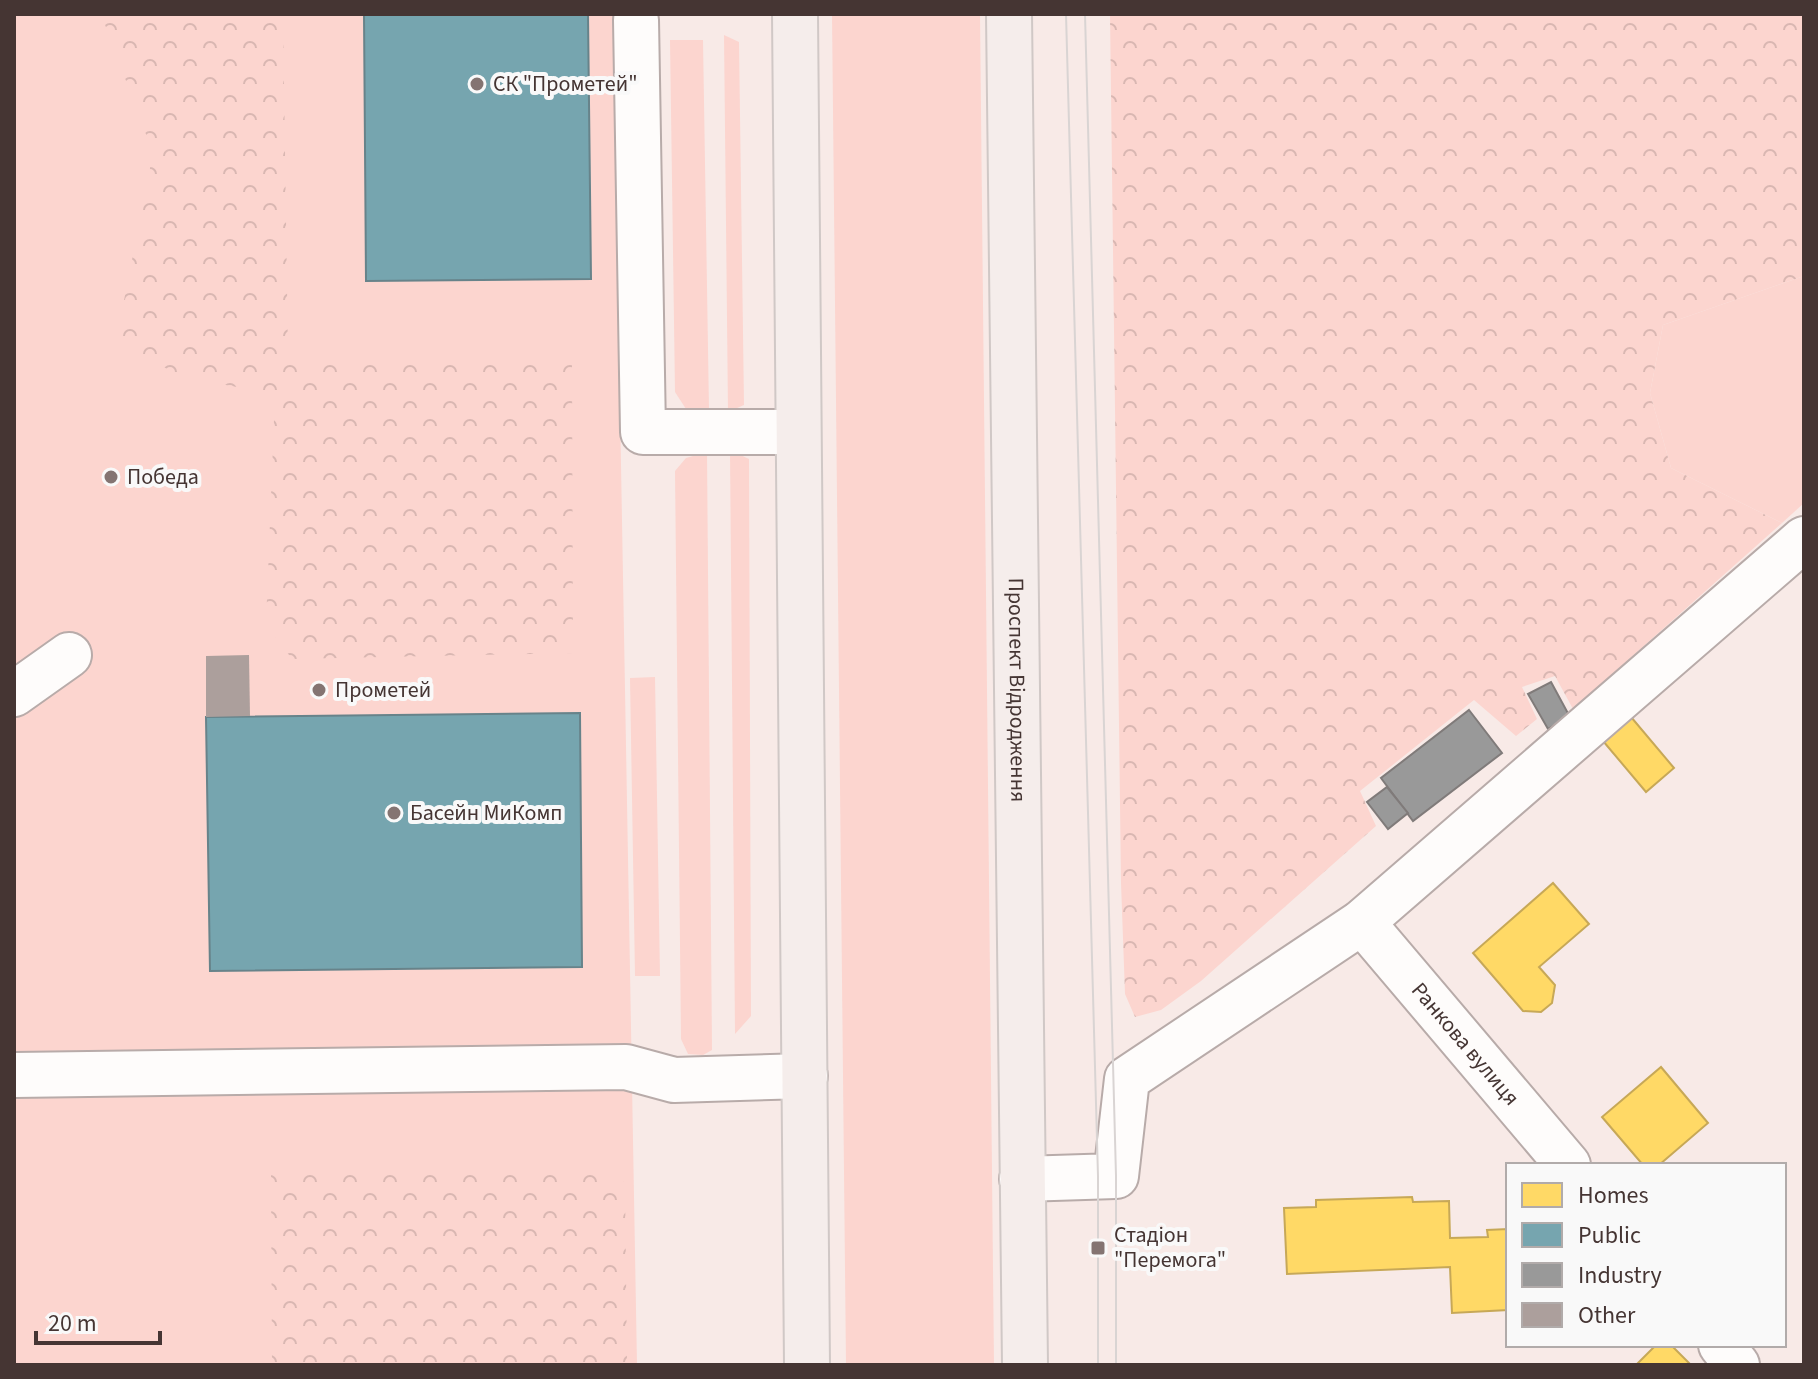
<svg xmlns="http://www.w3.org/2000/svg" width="1818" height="1379" viewBox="0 0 1818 1379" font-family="'Source Sans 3',sans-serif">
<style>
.grass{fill:#fcd5cf}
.forest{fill:url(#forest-crowns)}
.homes{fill:#ffd966;stroke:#c7a857;stroke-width:2}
.public{fill:#76a5af;stroke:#67838a;stroke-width:2}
.industry{fill:#999;stroke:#807b7a;stroke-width:2}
.building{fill:#ac9f9c}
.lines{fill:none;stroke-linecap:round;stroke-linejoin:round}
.minor-casing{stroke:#b8aba9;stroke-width:48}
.major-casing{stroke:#d0c8c6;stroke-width:48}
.minor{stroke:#fefcfb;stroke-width:44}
.major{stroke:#f5edeb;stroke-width:44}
.tram{stroke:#d9d4d3;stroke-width:2}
.poi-dot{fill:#847472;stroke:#f9f9f9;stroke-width:3}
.labels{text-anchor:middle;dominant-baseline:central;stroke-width:8;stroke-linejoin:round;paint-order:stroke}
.poi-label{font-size:22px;fill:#453533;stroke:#f9f9f9;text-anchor:start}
.street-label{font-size:22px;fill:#453533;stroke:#f9f9f9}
</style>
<defs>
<pattern id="forest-crowns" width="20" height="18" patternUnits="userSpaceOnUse" patternTransform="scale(2)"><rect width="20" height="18" fill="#fcd5cf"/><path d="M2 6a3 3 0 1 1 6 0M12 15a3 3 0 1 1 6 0" fill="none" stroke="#d9b7b2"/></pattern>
</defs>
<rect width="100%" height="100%" fill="#f8eae7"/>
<g class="grass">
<path d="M14,14H613L637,1365H14Z"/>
<path d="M832,14H980L994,1365H846Z"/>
<path d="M724,35L739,42L744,405L728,412Z"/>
<path d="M670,40H703L709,410L686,409L675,392Z"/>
<path d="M1804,276V503L1782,523L1671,468L1650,393L1663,325Z"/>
<path d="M730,450L749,459L751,1016L735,1034Z"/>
<path d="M707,452L712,1050L703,1055L688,1054L681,1039L675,471L686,458Z"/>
<path d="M655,677L660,976H635L630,678Z"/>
</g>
<g class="forest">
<path d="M101,14H283L288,356L572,362L573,653L292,659L266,624L275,394L182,377L116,341L153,153Z"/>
<path d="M1110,14H1804V276L1663,325L1650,393L1671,468L1782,523L1573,709L1555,676L1522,687L1537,719L1516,736L1474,700L1360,791L1376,826L1201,981L1161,1010L1135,1017L1125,994L1121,883Z"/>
<path d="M603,1169L625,1183L627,1365H272L271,1172Z"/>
</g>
<g class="homes">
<path d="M1626,711L1674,768L1646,792L1598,735Z"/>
<path d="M1553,883L1589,924L1539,967L1555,985L1552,1003L1541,1012L1523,1011L1473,953Z"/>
<path d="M1661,1067L1708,1123L1659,1165H1643L1602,1117Z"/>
<path d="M1412,1197L1413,1202L1449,1201L1450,1238L1488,1237L1487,1230L1508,1229V1310L1452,1313L1450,1267L1287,1274L1284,1208L1316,1207V1200Z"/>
<path d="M1656,1345H1671L1691,1365H1636Z"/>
</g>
<g class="public">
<path d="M364,14H588L591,279L366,281Z"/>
<path d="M580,713L582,967L210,971L206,717Z"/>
</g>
<g class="industry">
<path d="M1551,682L1570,717L1548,729L1528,694Z"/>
<path d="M1469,710L1502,753L1413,821L1381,778Z"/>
<path d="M1387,787L1408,813L1388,829L1367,802Z"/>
</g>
<path class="building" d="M249,655L250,716L206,717V656Z"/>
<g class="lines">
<defs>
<g id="minor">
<path d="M636,20L643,432H798"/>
<path d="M14,694L69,655"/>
<path id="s1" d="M1362,922L1568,1165"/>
<path d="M14,1075L626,1067L674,1080L805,1076"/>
<path d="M1022,1179L1116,1176L1127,1079L1362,922L1804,539"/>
<path d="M1721,1345L1737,1365"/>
</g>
<g id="major">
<path d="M795,14L807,1365"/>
<path id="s2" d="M1009,14L1025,1365"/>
</g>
</defs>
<use href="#minor" class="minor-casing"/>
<use href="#major" class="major-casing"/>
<use href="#minor" class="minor"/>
<use href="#major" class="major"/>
<g class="tram">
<path d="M1066,14L1098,1176V1365"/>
<path d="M1085,14L1116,1176V1365"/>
</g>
</g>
<g class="poi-dot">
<circle cx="477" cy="84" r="8"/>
<circle cx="111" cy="477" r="8"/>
<circle cx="319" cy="690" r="8"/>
<circle cx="394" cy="813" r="8"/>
<rect x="1090" y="1240" width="16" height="16" rx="4"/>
</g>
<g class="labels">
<g class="poi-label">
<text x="493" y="84">СК "Прометей"</text>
<text x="127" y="477">Победа</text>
<text x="335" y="690">Прометей</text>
<text x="410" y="813">Басейн МиКомп</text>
<text x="1114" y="1235">Стадіон<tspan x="1114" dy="25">"Перемога"</tspan></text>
</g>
<g class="street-label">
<text stroke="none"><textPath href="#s2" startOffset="676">Проспект Відродження</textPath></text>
<text stroke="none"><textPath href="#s1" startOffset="160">Ранкова вулиця</textPath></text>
</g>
</g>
<rect width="1818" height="1379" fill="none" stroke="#453533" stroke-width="32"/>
<rect x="1506" y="1163" width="280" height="184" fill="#f9f9f9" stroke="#b1abaa" stroke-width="2"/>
<rect x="1522" y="1183" width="40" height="24" fill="#ffd966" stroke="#b1abaa" stroke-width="2"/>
<text x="1578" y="1203" font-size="24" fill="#453533">Homes</text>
<rect x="1522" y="1223" width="40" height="24" fill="#76a5af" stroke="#b1abaa" stroke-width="2"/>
<text x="1578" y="1243" font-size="24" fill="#453533">Public</text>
<rect x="1522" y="1263" width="40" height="24" fill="#999999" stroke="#b1abaa" stroke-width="2"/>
<text x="1578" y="1283" font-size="24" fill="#453533">Industry</text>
<rect x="1522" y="1303" width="40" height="24" fill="#ac9f9c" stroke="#b1abaa" stroke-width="2"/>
<text x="1578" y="1323" font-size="24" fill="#453533">Other</text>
<path d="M36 1331v12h124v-12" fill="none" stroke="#453533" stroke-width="4"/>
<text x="48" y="1331" font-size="24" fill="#453533" stroke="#f9f9f9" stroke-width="6" paint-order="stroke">20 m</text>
</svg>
